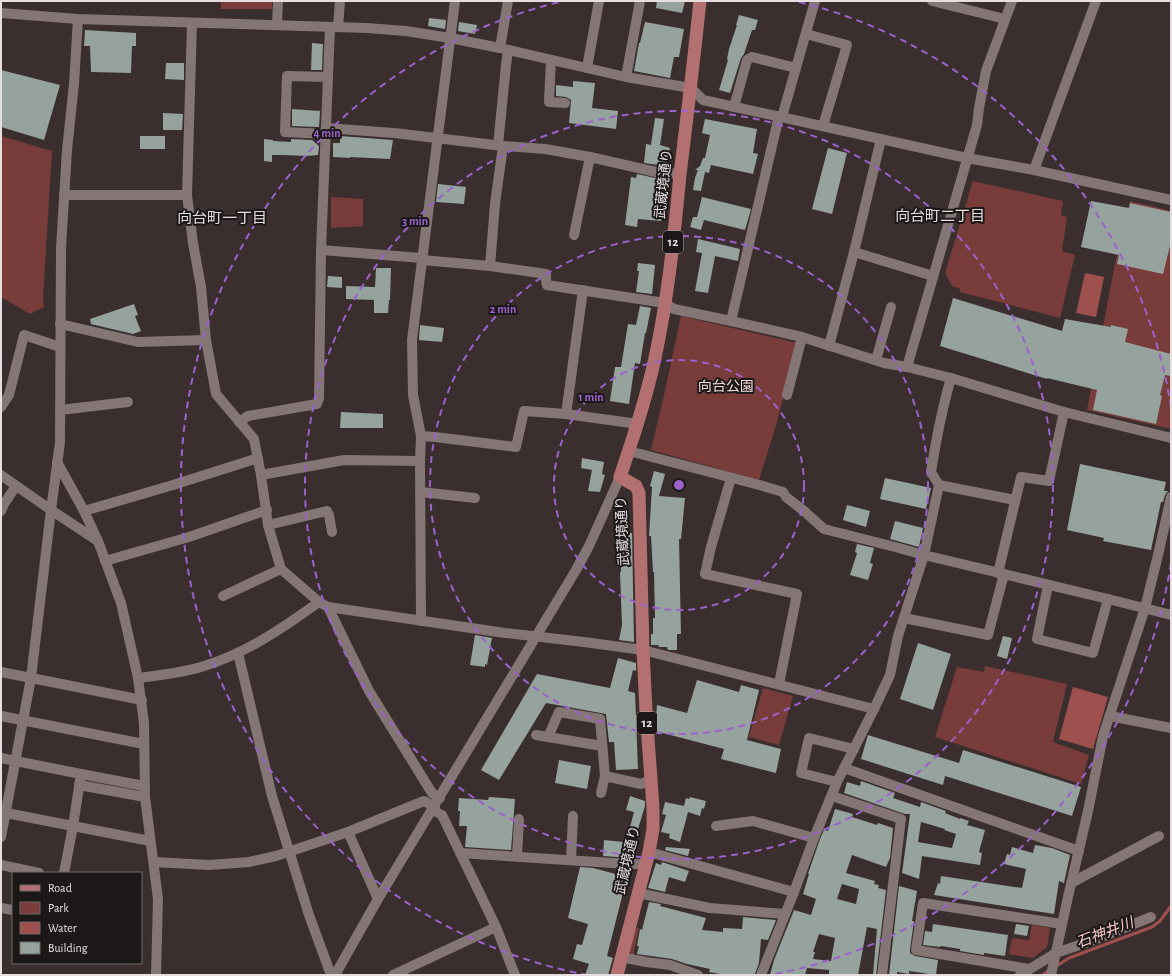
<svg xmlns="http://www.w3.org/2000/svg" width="1172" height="976" viewBox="0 0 1172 976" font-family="'Alegreya Sans','Noto Sans JP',sans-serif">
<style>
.green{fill:#783c3b}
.water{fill:#9e504f}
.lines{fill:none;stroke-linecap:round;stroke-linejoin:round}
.stream{stroke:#9e504f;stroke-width:3}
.building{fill:#95a29d;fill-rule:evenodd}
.minor{stroke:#837675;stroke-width:10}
.major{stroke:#b27170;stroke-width:13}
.ring{fill:none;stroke:#9b62c9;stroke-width:2;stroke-dasharray:7 5}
.labels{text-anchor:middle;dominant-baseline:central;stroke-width:4;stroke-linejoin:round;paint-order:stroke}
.shield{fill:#1d1818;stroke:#aaa3a3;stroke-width:1}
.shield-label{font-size:13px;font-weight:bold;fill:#e7dfdf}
.street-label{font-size:14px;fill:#e7dfdf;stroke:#1d1818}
.park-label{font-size:14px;fill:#f3dbda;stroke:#1d1818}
.neighbourhood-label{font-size:15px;fill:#e7dfdf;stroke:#1d1818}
.water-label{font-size:15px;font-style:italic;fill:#f3c4c2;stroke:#1d1818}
.centre{fill:#9b62c9;stroke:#1d1818;stroke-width:2}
.ring-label{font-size:12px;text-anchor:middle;font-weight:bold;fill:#9b62c9;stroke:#1d1818;stroke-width:4;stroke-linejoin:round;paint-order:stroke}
</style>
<rect width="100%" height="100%" fill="#3a2f2e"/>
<g class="green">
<rect x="221" y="1" width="51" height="8"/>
<path d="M1,136L52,151L43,298L44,307L30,314L1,297Z"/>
<path d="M973,181L1063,201L1061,215L1067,217L1062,251L1075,255L1060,318L960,292V289L952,286L945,273Z"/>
<path d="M331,197L363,199V226L331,228Z"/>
<path d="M1130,201L1171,211V429L1087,410L1115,264Z"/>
<path d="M681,316L797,343L777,422L759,480L651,450L665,391Z"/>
<path d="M985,666L1067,684L1053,742L1089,755L1081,784L935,737L957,667L984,672Z"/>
<path d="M763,688L793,696L779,745L749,737Z"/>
<path d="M1032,925L1050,928L1047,947L1033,958L1009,954L1012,938L1029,940Z"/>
<path d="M635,927L639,928L633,956L629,951Z"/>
</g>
<g class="water">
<path d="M1085,273L1104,277L1096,317L1076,313Z"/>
<path d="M1073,687L1108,697L1093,749L1059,739Z"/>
</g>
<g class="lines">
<g class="stream">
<path d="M1055,967L1069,958L1152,927L1160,921L1171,906"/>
<path d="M1043,975L1048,971"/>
</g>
</g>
<g class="building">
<path d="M657,1H685L682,13L656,8Z"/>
<path d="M739,15L758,20L755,30H752L744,54L741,58L730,93L719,90L728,60L727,59L729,49L737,25H736Z"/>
<path d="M429,18L446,20L445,29L428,26Z"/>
<path d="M459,22L477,25L475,34L458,31Z"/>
<path d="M645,22L684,29L679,57H674L670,78L634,71L639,43H640Z"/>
<path d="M85,30L136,33V46H132L131,73L91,72L90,46H84Z"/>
<path d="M312,43L323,44L322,70H311Z"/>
<path d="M166,63H184V80L165,79Z"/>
<path d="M1,70L60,85L44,140L1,127Z"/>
<path d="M573,81L595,83L592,108L618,111L616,129L569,123L571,100L566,97L556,96V85L573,87Z"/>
<path d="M292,109L320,111L319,127L292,126Z"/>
<path d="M163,113L183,114L182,130H163Z"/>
<path d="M655,118L664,119L660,145L670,148L666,166L644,163L646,144L651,145Z"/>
<path d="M705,119L757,129L753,153L758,154L753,174L711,165L709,173L705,172L701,191L693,190L695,178L698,170H695L700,166L703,158H705L710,135L702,133Z"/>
<rect x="140" y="136" width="25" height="13"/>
<path d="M340,136L393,140L390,159L350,157V158L333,157V143H340Z"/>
<path d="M264,139L273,140V141L291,142V139L312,140L319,146L318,155L307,156L283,155H272V162L264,161Z"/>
<path d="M828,148L847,153L832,214L812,209Z"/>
<path d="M637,174L655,178L664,179L666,181L661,221L638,219L637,227L625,225L631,177L636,178Z"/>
<path d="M438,184L466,187L464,204L436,202Z"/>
<path d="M702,197L751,209L745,230L704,220L701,230L690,227L693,217H697Z"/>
<path d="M1091,201L1129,208L1130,203L1171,212V242L1163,274L1117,264L1119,255L1081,247Z"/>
<path d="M698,239L740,249L738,261L715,256L708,293L695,291L702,253L696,252Z"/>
<path d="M638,263L655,265L652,294L636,292L639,271H637Z"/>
<path d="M376,268H391L390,300H389L388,313H374V300L346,299V286L375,287Z"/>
<path d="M328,276L342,277V288L327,287Z"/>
<path d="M953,298L1062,331L1065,319L1111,327V325L1128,329L1125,342L1171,354V376L1165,375L1160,395L1162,396L1156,424L1093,410L1097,390L1047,378V379L940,346Z"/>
<path d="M134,304L138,315L135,316L141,331L133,334L91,324L90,319Z"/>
<path d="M640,306L651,308L646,333H645L640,364L635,363L629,404L610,401L615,367H621L628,324L636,325Z"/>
<path d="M420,325L444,328L442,342L419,340Z"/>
<path d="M341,412L383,414V428H340Z"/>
<path d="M582,458L604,462L602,474L605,475L600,492L588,491L592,470L581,468Z"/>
<path d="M1080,464L1166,482L1164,491H1168L1165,495L1163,502H1161L1151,550L1103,541L1104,538L1067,530Z"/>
<path d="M654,471L665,474L659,496L685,498L681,539H679L681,634H677V650H668L667,647H659L658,645H651V634H653V618H655L654,572H653L651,536H649L652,487L650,486Z"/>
<path d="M885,478L931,488L926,509L880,499Z"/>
<path d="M847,505L870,511L866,527L843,520Z"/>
<path d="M895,521L923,528L919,547L890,539Z"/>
<path d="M624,533H632L634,642L619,640L622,625L620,572H621V551H624Z"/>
<path d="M857,544L874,548L870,563L873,564L868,580L850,575L857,553L855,552Z"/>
<path d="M475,635L492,638L487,665L485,664V667L470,665Z"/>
<path d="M1003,636L1012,638L1007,659L997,656Z"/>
<path d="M918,643L951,654L933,710L900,699Z"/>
<path d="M618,658L636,663V671L633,670L628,691L635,693L638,769L616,770L614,742H609L606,714L546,703L499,780L481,770L537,674L610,688Z"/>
<path d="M697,680L739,692L741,685L759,690L747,740L781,749L776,773L721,759L724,749L655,731L657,705L687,713Z"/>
<path d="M868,735L959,763L963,750L1081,787L1072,816L945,776L943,785L861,759Z"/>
<path d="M559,760L591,766L587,789L555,783Z"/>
<path d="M861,781L895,793L893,798L920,807L921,802L946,811L945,813L960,819V818L969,821L967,825L985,830L979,852L982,853L980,865L922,856L919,879L902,873L910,814H905L844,793L847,782L860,786ZM921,822L945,829L944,830L956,834L952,848L918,842Z"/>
<path d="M630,796L645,801V806L638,829L630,827L634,812L626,810Z"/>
<path d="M489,797L515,799L511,850L465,847L467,826H459L460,811H458L459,798L488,800Z"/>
<path d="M690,797L706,801L704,809L702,808L700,816L688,812L680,842L669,838L670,834L661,832L666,815L662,814L665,802L684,806L686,798L689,799Z"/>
<path d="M835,809L853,814L852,817L877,825L878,823L893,828L890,858L886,867L852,855L846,873L875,881L874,884L879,885L878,888L886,890L876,975H873L877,929L867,927L858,975H829V970L807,968L805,975H770L774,960L794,910L811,915L816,899L803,894L809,874H808L810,868L820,839L824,830L828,831ZM842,884L859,889L856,904L837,899ZM819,934L835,938L831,961L813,959L815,952H813Z"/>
<path d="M604,840L633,843L632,858L603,856Z"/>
<path d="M1035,845L1052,848L1070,855L1064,883L1059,881L1054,914L934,895L938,883L940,884L941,876L1022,888L1026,869L1004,864L1007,854L1010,855L1012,847L1033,853Z"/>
<path d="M666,847L690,849L688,856L665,850Z"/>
<path d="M662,862L689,871L685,882L669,877L665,892L648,888L656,863L661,865Z"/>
<path d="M580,867L593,868L627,877L607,956L613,958L608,975H585L589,964L573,959L577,944L582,945L588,924L568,918Z"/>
<path d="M899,886L917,891L912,921H914L910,949V953L915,956L938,960L936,975L909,971V974L897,972V975H889Z"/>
<path d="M649,902L661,904L660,906L706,918L702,930L723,932V928L742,929L743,917L776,920L768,940L761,939L759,963L755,974H753V975H735L720,974L709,972L710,969L687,964L672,959L637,954L639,946H637L640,929L642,930Z"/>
<path d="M933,924L1008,935L1005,956L984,953V955L960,951V949L941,946L940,947L923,945L925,931L932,932Z"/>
<path d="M1016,924L1029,926L1027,936L1014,934Z"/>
</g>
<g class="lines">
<g class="minor">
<path d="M932,1L1005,19"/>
<path d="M1,13L78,19L367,28L406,31L450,38L500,48L626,77L691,88L703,100L967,158L1034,170L1171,200"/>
<path d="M192,23L187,195L193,243L201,287L206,340L216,394L254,439L261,475L268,525L281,569L319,602L328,607L505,633L584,642L643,650L874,709"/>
<path d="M277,25L278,1"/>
<path d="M338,27L340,1"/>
<path d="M806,34L847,45L823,126"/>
<path d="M500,48L508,1"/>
<path d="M551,60L549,102L565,103"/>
<path d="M587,68L599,1"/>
<path d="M626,77L640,1"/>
<path d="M734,107L747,60L752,57L796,68"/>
<path d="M782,117L815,1"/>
<path d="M326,128L394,133L503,146L545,149L590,157L656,172L681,174"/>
<path d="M326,134L285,132L287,76L328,77"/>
<path d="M498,145L506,65L508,50"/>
<path d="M1034,170L1096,1"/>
<path d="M64,195H187"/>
<path d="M574,235L590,157"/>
<path d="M321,250L422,258"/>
<path d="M854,252L933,276"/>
<path d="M422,260L490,266L546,274V280L547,285L665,303L674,309L731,321L802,337L884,363L907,367L951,378L1064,412L1171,438"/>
<path d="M490,266L495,204L503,146"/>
<path d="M731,321L779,116"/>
<path d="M60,324L138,342L206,340"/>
<path d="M829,346L854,252L881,139"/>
<path d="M876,360L891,307"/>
<path d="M907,367L977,125L979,108L986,71L1012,1"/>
<path d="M787,395L802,337"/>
<path d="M1,407L9,395L24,335L60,347"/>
<path d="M60,410L128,402"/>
<path d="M566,414L583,290"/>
<path d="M239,422L248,416L317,404L319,398L321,250L330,27"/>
<path d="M421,436L435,437L516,447L524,411L566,414L638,424"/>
<path d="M629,451L763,486L783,492L786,497L804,511L824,529L899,548L924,555L1108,599L1171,615"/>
<path d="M57,462L84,511L98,541L121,603L138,678L144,723L145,797L158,899L156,975"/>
<path d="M1,475L51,510L98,541"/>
<path d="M261,475L344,460L420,461"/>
<path d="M731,478L711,547L705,574L797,594L779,684"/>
<path d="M939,485L1015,500"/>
<path d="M421,492L475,498"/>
<path d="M1,511L4,504L16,486"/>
<path d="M84,511L173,485L258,458"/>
<path d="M268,525L327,511L329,515L332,532"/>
<path d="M105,561L189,537L267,510"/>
<path d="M998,573L1021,477L1049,481L1064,412"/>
<path d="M1048,585L1037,639L1093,653L1108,599"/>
<path d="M223,596L281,569"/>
<path d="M328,607L369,691L432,793L440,798"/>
<path d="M904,618L988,635L1004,574"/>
<path d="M421,621L420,461L421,436L413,395L412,340L455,1"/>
<path d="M238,653L272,796L309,915L331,975"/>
<path d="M1,672L142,700"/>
<path d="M138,678C160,675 183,673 204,666C247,653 284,627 319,602"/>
<path d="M1,716L144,744"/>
<path d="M1110,716L1171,728"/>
<path d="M536,735L602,746"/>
<path d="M548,737L559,712L600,719L605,776L601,793"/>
<path d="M1,758L81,774L73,826L64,873"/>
<path d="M844,768L1079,851"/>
<path d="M81,774L144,786"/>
<path d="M605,776L641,784L651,780"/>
<path d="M837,782L801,773L809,738L854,749"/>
<path d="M79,785L145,797"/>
<path d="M832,796L901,819L882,975"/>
<path d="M433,810L442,815L496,927L515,975"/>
<path d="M1,812L150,841"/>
<path d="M716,826L753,821L814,838"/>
<path d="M348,832L378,899"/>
<path d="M1,837L31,678L51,510L60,442L61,248L67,150L74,84L78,19"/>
<path d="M649,852L794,892"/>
<path d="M460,853L628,864H645"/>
<path d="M517,856L519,819"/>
<path d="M571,860L573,816"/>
<path d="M154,862L209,865L249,862L276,856L348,832L424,801L435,807"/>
<path d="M1,865L39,873"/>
<path d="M1071,883L1159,836"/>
<path d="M638,893L710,908L785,914"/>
<path d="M1,908L13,910"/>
<path d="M621,957L646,962L670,965L698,975"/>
<path d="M1029,969L916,950L923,903L1062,924"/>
<path d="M335,975L378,899L576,570L589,546L620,477"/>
<path d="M393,975L496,927"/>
<path d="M761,975L794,892L814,838L837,782L874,709L890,675L898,636L924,555L939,485L931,472C936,440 942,409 951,378"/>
<path d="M1020,975L1056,953L1094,940L1151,917"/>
<path d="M1051,975L1068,897L1088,811L1103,736L1145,608L1158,555L1171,497"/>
</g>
<path class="major" d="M617,975L649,852L653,829V807L646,711L643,650L639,493L636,486L620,477C633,438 646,399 655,358C668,298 674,237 680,175C687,117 694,59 700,1"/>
</g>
<g class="ring">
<circle cx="679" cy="485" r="125"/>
<circle cx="679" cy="485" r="249"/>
<circle cx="679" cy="485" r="374"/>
<path d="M1171 563A498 498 0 0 1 770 975M588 975A498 498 0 0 1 559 2M799 2A498 498 0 0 1 1171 407"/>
</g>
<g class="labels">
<g class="shield">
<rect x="663" y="231" width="20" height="22" rx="3"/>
<rect x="637" y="712" width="20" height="22" rx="3"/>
</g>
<g class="shield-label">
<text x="673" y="242">12</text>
<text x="647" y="723">12</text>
</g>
<g class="street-label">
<text transform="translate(664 184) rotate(-84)">武蔵境通り</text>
<text transform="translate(623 531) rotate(-93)">武蔵境通り</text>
<text transform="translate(628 860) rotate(-77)">武蔵境通り</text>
</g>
<g class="park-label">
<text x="726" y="387">向台公園</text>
</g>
<g class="neighbourhood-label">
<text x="940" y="216">向台町二丁目</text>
<text x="222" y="218">向台町一丁目</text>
</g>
<g class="water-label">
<text transform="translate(1105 933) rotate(-21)">石神井川</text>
</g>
</g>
<circle cx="679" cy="485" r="6" class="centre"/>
<g class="ring-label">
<text x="327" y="137">4 min</text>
<text x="415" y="225">3 min</text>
<text x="503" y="313">2 min</text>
<text x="591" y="401">1 min</text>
</g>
<rect width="1172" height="976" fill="none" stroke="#e7dfdf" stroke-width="4"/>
<rect x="12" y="872" width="130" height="92" fill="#1d1818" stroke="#6e6868"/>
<rect x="20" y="885" width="20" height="6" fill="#b27170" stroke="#6e6868"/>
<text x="48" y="892" font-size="12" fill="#e7dfdf">Road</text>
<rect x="20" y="902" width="20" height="12" fill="#783c3b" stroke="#6e6868"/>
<text x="48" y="912" font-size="12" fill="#e7dfdf">Park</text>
<rect x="20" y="922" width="20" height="12" fill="#9e504f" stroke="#6e6868"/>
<text x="48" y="932" font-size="12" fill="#e7dfdf">Water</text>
<rect x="20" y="942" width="20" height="12" fill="#95a29d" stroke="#6e6868"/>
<text x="48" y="952" font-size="12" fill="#e7dfdf">Building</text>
</svg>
